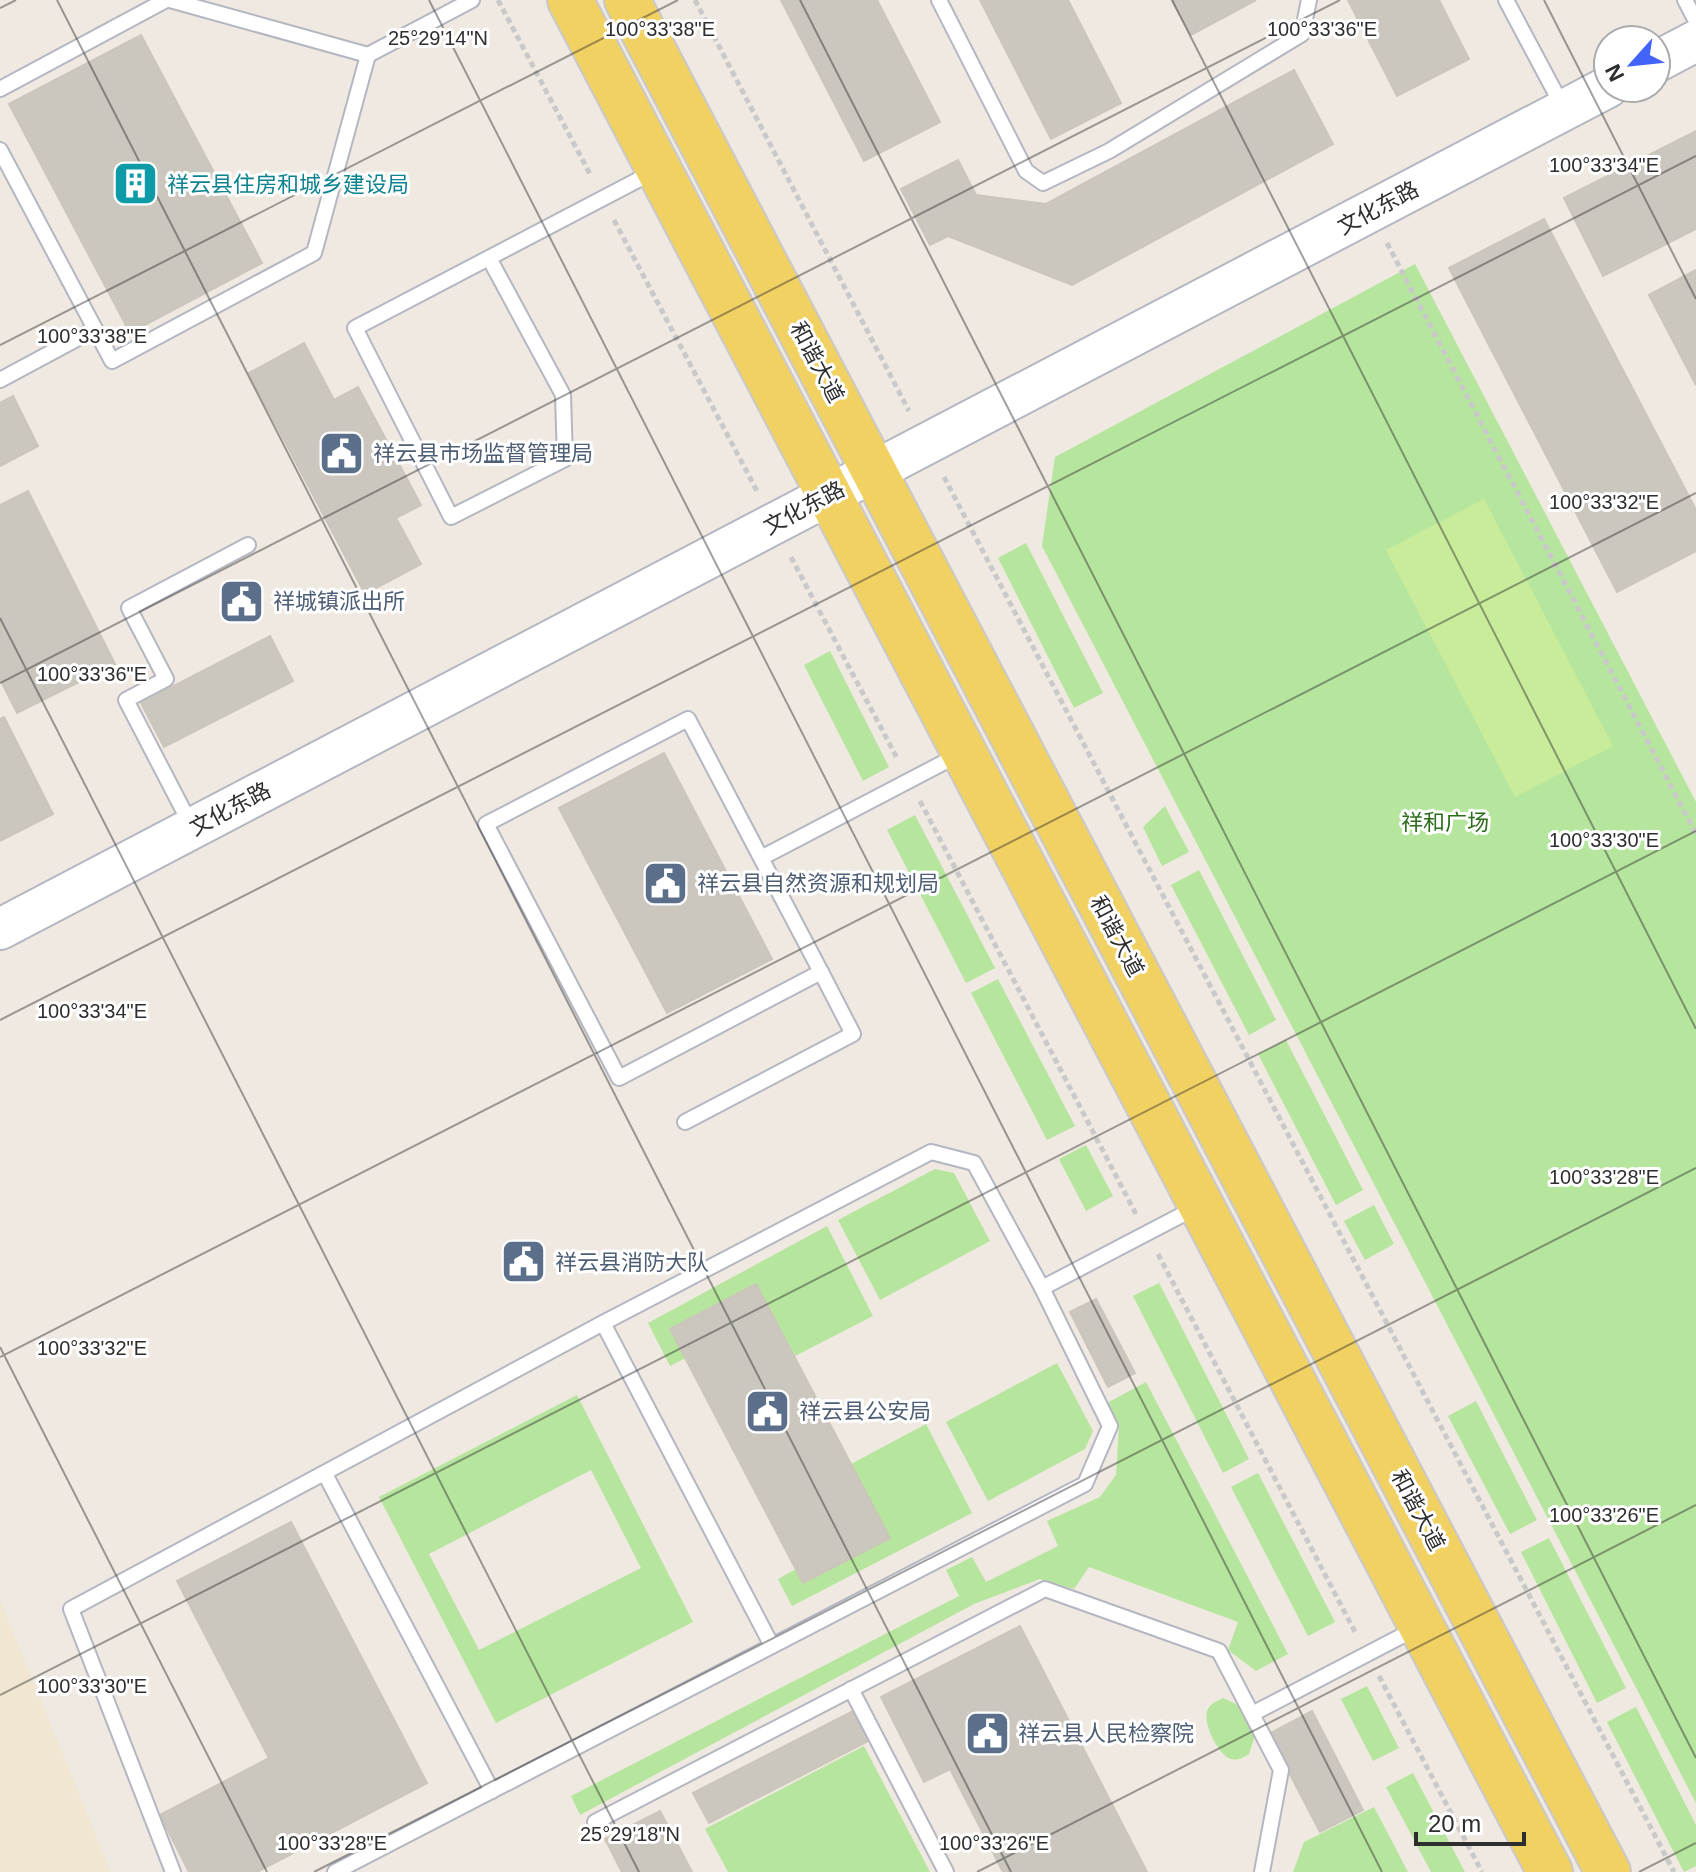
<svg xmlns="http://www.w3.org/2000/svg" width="1696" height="1872" viewBox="0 0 1696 1872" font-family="Helvetica,'Noto Sans SC',sans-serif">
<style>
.education{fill:#f0e6d1}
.green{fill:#b6e59e;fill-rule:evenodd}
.pitch{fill:#c9ec9a}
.building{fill:#cbc7bf;stroke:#cbc5ba;stroke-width:2}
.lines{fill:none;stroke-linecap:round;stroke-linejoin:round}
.lane-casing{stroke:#b4b7c1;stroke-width:18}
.secondary-casing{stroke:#b4b7c1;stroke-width:44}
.primary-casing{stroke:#c9c9c9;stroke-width:48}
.path{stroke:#c9c9c9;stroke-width:5;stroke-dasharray:6 4;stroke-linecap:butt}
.lane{stroke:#fff;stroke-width:14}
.secondary{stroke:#fff;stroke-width:40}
.primary{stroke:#f2d163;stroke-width:44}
.ticks{fill:none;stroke:#2e2e2e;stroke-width:2;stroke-opacity:0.45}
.labels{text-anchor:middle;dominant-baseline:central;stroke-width:6;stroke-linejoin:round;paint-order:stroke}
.culture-label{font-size:22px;fill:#0d838f;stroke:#fff;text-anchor:start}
.street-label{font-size:22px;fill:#2e2e2e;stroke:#fff}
.service-label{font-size:22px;fill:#4e5e75;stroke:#fff;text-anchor:start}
.park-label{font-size:22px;fill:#2c6e1b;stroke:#fff}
.ticks-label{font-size:20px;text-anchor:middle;fill:#2e2e2e;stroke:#fff;stroke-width:6;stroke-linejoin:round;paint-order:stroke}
</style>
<rect width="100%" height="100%" fill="#efe9e1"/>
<path class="education" d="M0,1600L111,1872H0Z"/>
<g class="green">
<path d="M1415,264L1696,802V1803L1042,546L1055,457Z"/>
<path d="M1026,543L1103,693L1074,708L998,558Z"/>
<path d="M830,651L889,767L863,781L804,665Z"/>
<path d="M1165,806L1189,852L1162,866L1143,827Z"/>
<path d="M915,815L995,968L966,983L887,830Z"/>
<path d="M1199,870L1276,1020L1249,1035L1171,885Z"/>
<path d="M998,979L1075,1126L1047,1140L971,993Z"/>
<path d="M1286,1040L1363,1190L1336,1205L1258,1054Z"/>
<path d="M1086,1145L1113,1196L1086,1211L1059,1159Z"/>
<path d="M935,1169L954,1173L990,1241L880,1300L838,1220Z"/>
<path d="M1374,1205L1394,1244L1365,1260L1344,1221Z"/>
<path d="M827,1226L873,1316L795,1356L756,1284L686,1358L670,1366L648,1323Z"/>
<path d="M1159,1283L1249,1459L1223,1473L1133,1296Z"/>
<path d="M1057,1363L1093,1431L1085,1449L988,1501L946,1422Z"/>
<path d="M1146,1382L1288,1654L1256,1671L1228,1650L1238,1622L1089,1567L1074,1589L1040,1579L974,1604L580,1815L571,1796L959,1596L946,1570L972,1557L986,1582L1058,1546L1047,1521L1100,1497L1116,1475L1119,1426L1107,1403Z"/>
<path d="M577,1395L693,1622L496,1723L379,1497ZM591,1470L641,1568L479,1650L429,1554Z"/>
<path d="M1476,1401L1537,1520L1510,1534L1448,1416Z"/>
<path d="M926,1424L972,1513L792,1606L778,1579L796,1569L851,1464Z"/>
<path d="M1258,1473L1335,1622L1308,1636L1231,1487Z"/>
<path d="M1549,1538L1626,1688L1597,1703L1521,1552Z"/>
<path d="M1367,1686L1399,1748L1373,1761L1341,1699Z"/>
<path d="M1223,1698L1240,1706L1255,1736L1249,1754C1244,1757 1238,1761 1231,1759C1218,1755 1201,1721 1208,1709C1211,1703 1217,1701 1223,1698Z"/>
<path d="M1636,1707L1696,1825V1866L1684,1872L1607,1722Z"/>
<path d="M864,1746L930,1872H728L705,1829Z"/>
<path d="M1413,1773L1465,1872H1431L1386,1787Z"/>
<path d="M1374,1807L1408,1872H1293L1304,1842Z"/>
</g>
<path class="pitch" d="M1484,499L1613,746L1515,797L1386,550Z"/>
<g class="building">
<path d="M781,0H877L940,122L864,161Z"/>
<path d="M980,0H1068L1121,103L1051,139Z"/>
<path d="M1172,0H1256L1191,35Z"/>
<path d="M1348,0H1439L1469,59L1397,96Z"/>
<path d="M141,35L262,263L130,333L9,104Z"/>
<path d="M1294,70L1333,144L1072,285L948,236L930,245L901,189L958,160L976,195L1046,204Z"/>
<path d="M1696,131V229L1603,276L1564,198Z"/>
<path d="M1544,219L1696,510V551L1617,592L1449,268Z"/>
<path d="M1696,270V385L1649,295Z"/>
<path d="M304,343L334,400L358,387L421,505L396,518L421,564L365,594L249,373Z"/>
<path d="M13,396L38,446L0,466V403Z"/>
<path d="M28,491L115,664L17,713L0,679V505Z"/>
<path d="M270,636L293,681L164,747L141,703Z"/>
<path d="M4,717L53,814L0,841V719Z"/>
<path d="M664,753L772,959L667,1013L559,808Z"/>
<path d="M756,1284L890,1538L803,1583L670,1329Z"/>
<path d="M1096,1299L1135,1373L1108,1387L1070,1312Z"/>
<path d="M291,1522L427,1783L257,1872H189L160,1815L269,1758L177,1581Z"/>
<path d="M1020,1626L1147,1872H1003L950,1769L924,1782L881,1697Z"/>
<path d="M855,1710L870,1740L709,1823L693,1793Z"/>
<path d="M1312,1711L1363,1810L1320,1832L1269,1734Z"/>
<path d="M660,1811L692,1872H622L605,1839Z"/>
</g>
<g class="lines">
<defs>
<g id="lane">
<path d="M939,0L1026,171L1043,183L1109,151L1302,34L1309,0"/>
<path d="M1506,0L1564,109"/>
<path d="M1685,0L1696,21"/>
<path d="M368,55L472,0"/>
<path d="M0,89L166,0"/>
<path d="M0,150L95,329"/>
<path d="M489,258L563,395L565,459L451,517L355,328L655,171"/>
<path d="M0,380L95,329L112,361L314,253L368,55L170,0"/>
<path d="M192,827L126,700L166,679L129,608L248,545"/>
<path d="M761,858L821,972L619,1078L486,824L688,719L761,858L960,754"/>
<path d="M685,1122L853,1034L821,972"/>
<path d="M1042,1288L1197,1207"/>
<path d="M603,1323L772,1646"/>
<path d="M325,1474L492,1791"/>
<path d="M851,1689L946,1872"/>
<path d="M1252,1714L1419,1627"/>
<path d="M595,1822L1045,1589L1219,1651L1281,1770L1262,1872"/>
<path d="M173,1872L71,1609L603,1323L931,1152L974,1163L1042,1288L1110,1426L1085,1484L335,1872"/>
</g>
<g id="secondary">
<path d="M1656,62L1696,41"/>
<path d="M0,929L1608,87"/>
</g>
<g id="primary">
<path d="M570,0L1550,1872"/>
<path d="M627,0L1608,1872"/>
</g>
</defs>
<use href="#lane" class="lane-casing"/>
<use href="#secondary" class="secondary-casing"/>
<use href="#primary" class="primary-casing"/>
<g class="path">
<path d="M498,0L591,176"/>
<path d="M695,0L909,411"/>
<path d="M614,220L757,491"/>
<path d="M1387,243L1696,834"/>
<path d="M944,477L1674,1872"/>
<path d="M791,557L898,760"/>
<path d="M920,801L1136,1214"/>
<path d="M1158,1254L1355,1632"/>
<path d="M1379,1676L1482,1872"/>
</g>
<use href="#lane" class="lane"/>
<use href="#secondary" class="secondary"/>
<use href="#primary" class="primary"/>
</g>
<path class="ticks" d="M57,0L1011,1872M429,0L1382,1872M800,0L1696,1758M1172,0L1696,1029M1544,0L1696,299M0,8L16,0M0,345L678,0M0,618L639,1872M0,683L1340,0M0,1020L1696,156M0,1347L267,1872M0,1357L1696,493M0,1695L1696,831M314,1872L1696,1168M977,1872L1696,1505M1639,1872L1696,1843"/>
<defs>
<symbol id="building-square" viewBox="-11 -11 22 22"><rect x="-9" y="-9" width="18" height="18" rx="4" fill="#0f9aa8" stroke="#fff"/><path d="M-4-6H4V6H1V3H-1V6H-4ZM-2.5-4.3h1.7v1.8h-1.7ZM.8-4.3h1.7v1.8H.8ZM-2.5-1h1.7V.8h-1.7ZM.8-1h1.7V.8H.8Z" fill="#fff"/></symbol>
<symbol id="civic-square" viewBox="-11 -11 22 22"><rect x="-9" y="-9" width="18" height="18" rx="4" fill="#5c6f8a" stroke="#fff"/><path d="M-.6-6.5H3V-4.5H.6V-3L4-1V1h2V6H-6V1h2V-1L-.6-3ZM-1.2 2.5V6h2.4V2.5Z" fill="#fff"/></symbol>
</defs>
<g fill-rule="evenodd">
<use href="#building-square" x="110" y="158" width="51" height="51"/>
<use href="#civic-square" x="316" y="428" width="51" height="51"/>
<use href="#civic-square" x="216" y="576" width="51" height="51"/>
<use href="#civic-square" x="640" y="858" width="51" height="51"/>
<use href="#civic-square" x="498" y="1236" width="51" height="51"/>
<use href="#civic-square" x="742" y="1386" width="51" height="51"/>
<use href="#civic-square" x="962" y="1708" width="51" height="51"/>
</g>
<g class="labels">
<g class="culture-label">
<text x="167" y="184">祥云县住房和城乡建设局</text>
</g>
<g class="street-label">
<text transform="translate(1378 208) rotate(-28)">文化东路</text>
<text transform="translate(817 362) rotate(62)">和谐大道</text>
<text transform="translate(804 508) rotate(-28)">文化东路</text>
<text transform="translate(230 809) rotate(-28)">文化东路</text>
<text transform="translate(1117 936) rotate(62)">和谐大道</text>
<text transform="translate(1418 1510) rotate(62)">和谐大道</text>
</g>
<g class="service-label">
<text x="373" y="453">祥云县市场监督管理局</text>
<text x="273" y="601">祥城镇派出所</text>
<text x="697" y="883">祥云县自然资源和规划局</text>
<text x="555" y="1262">祥云县消防大队</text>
<text x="799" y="1411">祥云县公安局</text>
<text x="1018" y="1733">祥云县人民检察院</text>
</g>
<g class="park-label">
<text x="1445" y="822">祥和广场</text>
</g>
</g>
<g class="ticks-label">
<text x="660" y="36">100°33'38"E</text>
<text x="1322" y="36">100°33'36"E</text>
<text x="438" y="45">25°29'14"N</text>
<text x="1604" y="172">100°33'34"E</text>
<text x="92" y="343">100°33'38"E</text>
<text x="1604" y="509">100°33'32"E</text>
<text x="92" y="681">100°33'36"E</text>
<text x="1604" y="847">100°33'30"E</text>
<text x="92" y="1018">100°33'34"E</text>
<text x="1604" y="1184">100°33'28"E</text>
<text x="92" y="1355">100°33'32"E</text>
<text x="1604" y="1522">100°33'26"E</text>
<text x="92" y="1693">100°33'30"E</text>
<text x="630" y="1841">25°29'18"N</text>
<text x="332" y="1850">100°33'28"E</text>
<text x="994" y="1850">100°33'26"E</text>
</g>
<g transform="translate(1632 64) rotate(243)"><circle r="38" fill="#ffffff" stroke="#ababab" stroke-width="2"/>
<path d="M0-6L14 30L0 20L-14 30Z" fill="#4264fb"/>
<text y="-12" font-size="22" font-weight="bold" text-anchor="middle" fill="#2e2e2e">N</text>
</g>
<path d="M1416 1832v12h108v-12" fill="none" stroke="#2e2e2e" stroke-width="4"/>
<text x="1428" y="1832" font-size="24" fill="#2e2e2e" stroke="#ffffff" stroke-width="6" paint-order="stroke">20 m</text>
</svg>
